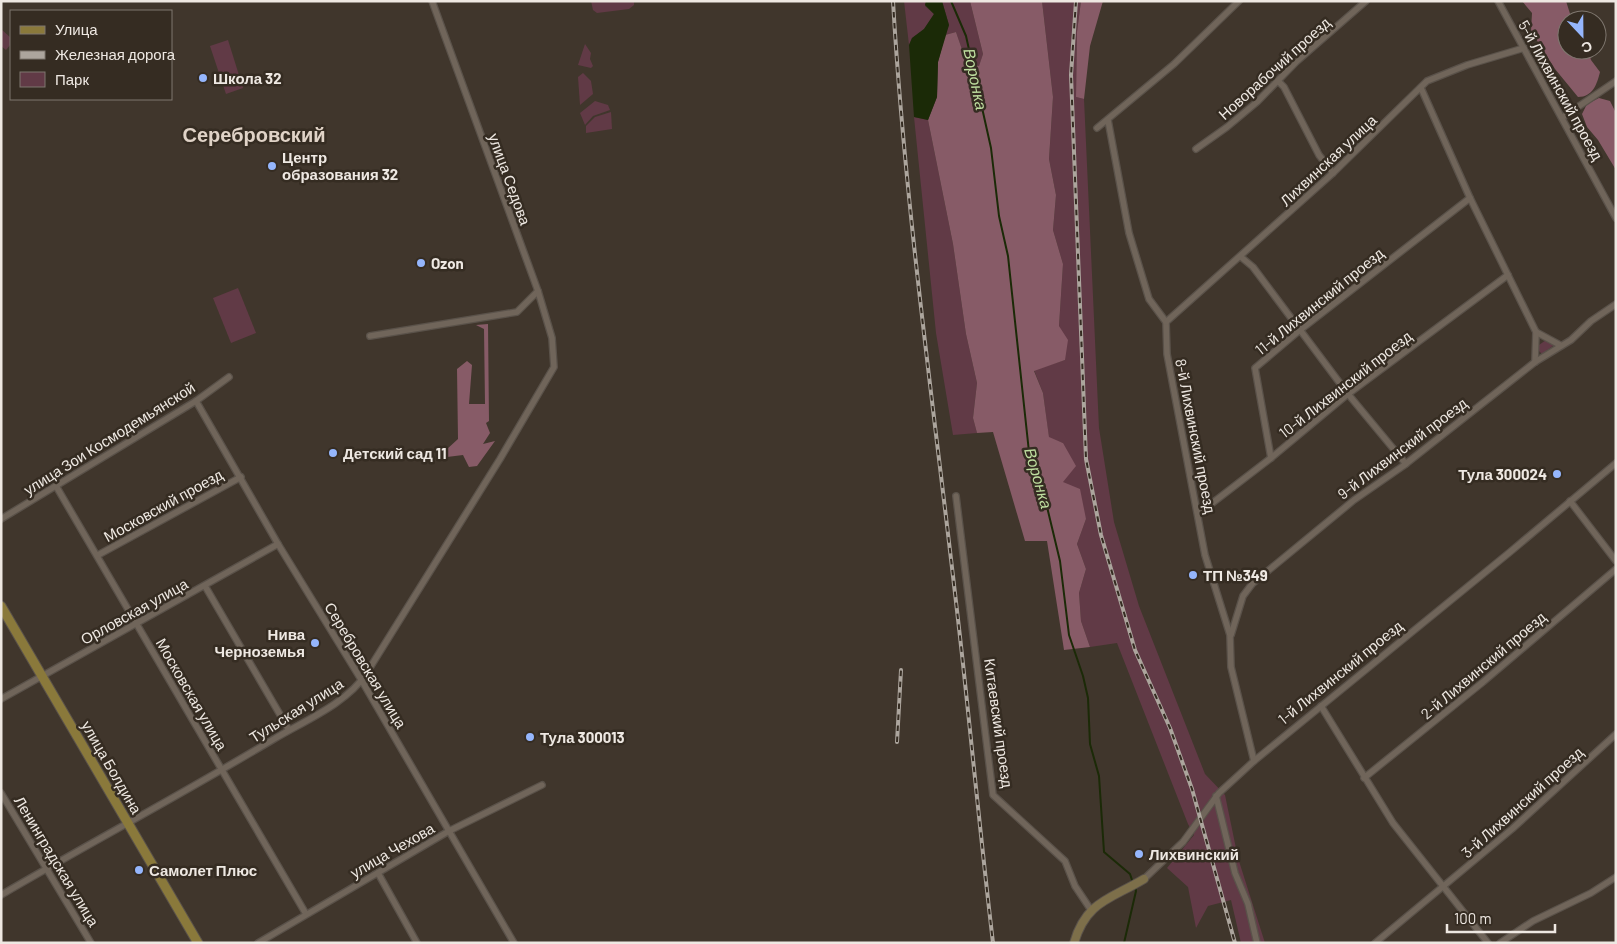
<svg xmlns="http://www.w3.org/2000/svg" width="1617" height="944" viewBox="0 0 1617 944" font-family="Barlow,sans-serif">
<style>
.green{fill:#613a46}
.forest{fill:#875b67}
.water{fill:#1b2a07}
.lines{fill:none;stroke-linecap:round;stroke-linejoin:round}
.stream{stroke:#1b2a07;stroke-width:2}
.street-casing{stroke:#5a524a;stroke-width:8}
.secondary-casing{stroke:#5a524a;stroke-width:10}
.primary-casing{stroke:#5a524a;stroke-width:11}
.street{stroke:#70655a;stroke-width:5.5}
.secondary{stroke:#7d6f4a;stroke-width:8}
.primary{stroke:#8a793b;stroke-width:9}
.rail-casing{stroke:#aca59d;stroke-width:4}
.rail{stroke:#352c22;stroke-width:2;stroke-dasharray:5.5;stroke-linecap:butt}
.poi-dot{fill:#95b6fd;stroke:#352c22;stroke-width:2}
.labels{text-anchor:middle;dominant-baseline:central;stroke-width:5;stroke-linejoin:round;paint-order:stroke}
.street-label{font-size:15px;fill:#eee8e2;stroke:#352c22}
.poi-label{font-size:15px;font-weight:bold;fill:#eee8e2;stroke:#352c22;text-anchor:start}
.water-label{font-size:16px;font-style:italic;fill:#bede9f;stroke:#352c22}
.district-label{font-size:20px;font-weight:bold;fill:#e0d3c7;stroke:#352c22}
</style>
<rect width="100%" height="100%" fill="#40362c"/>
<g class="green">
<path d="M591,1H634V5L629,9L597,13L593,10Z"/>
<path d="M904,1H926L925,6L934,14L924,29L912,38L909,45Z"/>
<path d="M942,1H970L983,54L979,67L967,64L956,32L945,35L949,25Z"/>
<path d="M1042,1H1081L1077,32L1076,97L1084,99L1099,428L1114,522L1139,606L1205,774L1225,795L1238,858L1265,943H1241L1231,900L1208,906L1196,928L1188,887L1167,868L1194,835L1188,824L1117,643L1090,647L1081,621L1079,593L1086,569L1077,544L1086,519L1063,482V443L1049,438L1043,393L1034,370L1065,360L1059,326L1063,264L1053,230L1056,195L1049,159L1053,97Z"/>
<path d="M1,29L11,38V44L6,50L1,46Z"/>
<path d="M228,40L243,88L226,94L210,46Z"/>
<path d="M585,44L591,53L590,59L593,66L591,68L578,65Z"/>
<path d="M583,73L591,81L593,94L580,105L578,77Z"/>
<path d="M595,101L608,105L610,110L593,116L585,125L580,113Z"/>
<path d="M611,112L612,129L586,133V126L595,117Z"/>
<path d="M914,117L928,120L953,244L966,334L977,383L973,418L977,433L953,435L936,333Z"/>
<path d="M238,288L256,333L231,343L213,298Z"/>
<path d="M1546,340L1554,345L1542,354L1539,351V345Z"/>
</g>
<g class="forest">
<path d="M970,1H1042L1053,97L1049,159L1056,195L1053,230L1063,264L1059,326L1068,340L1065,360L1034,371L1043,393L1049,437L1063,443L1076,466L1063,482L1080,489L1086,519L1077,544L1086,569L1079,593L1081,621L1090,647L1064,650L1047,541H1025L993,432L977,433L973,418L977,383L966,334L953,244L928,120L937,97L938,62L945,35L956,32L967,64L979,66L983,54Z"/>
<path d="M1081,1H1103L1090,46L1084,99L1076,97L1077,32Z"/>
<path d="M1522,1H1566L1572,20H1567V50H1588L1591,60L1600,72C1597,84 1593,97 1578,97L1555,69L1531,31L1532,13Z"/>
<path d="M1599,98L1610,101L1616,113V170L1598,140L1587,127L1582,114L1587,104Z"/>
<path d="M488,324L489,421L486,423L490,433L483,444L495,441L477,466L469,467L463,455L447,457L446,450L458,439L457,369L467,361L472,365L469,404H485L484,329L476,325Z"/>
</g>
<path class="water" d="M926,1H942L949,25L938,62L937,97L928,120L914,117L909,45L912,38L924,29L934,14L925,5Z"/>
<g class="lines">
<g class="stream">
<path d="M951,1L966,36L991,148L999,216L1008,256L1029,452L1042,486L1060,561L1069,635L1083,676L1088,698L1090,744L1099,776L1104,852L1130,874L1133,883"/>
<path d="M1124,943L1136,891L1135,887"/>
</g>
<defs>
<g id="street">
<path d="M1498,1L1616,218"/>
<path d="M1279,82L1284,87L1319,155L1333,173"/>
<path d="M1421,88L1470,198L1536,332L1560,345"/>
<path d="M1563,117L1616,81"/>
<path d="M1108,120L1129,233L1149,299L1166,322L1167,354L1205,555L1230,635L1231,667L1254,761"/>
<path d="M1097,128L1174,64L1239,1"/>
<path d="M1196,149L1227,127L1257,102L1296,62L1366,1"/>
<path d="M1241,257L1253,267L1348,394L1406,464"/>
<path d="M1166,322L1333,173L1427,81L1467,65L1524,48"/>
<path d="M370,336L517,312L538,291"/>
<path d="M1535,362L1536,332"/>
<path d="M196,401L278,544L362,681L514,943"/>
<path d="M1271,458L1255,368L1300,330L1470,198"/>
<path d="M56,486L306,914"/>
<path d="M956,496L993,795L1065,861L1075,886L1091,910"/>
<path d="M1570,501L1616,561"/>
<path d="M1198,514L1271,458L1348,394L1508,275"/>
<path d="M1,519L196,401L229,377"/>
<path d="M98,555L241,477"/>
<path d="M205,586L289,730"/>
<path d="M1231,635L1243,596L1252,584L1354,500L1403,466L1535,362L1571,340L1591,321L1616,304"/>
<path d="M1,699L278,544"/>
<path d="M1321,706L1393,823L1488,943"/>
<path d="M1364,778L1483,682L1616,569"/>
<path d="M1,793L91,943"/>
<path d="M1216,796L1235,873L1248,904L1257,943"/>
<path d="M378,873L417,943"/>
<path d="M1144,879L1183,842L1219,793L1254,761L1510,552L1616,463"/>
<path d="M1,895C92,842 184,793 274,739C304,721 346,704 366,674L500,459L554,367L552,338L538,291L432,1"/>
<path d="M258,943L449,831L542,785"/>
<path d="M1375,943L1512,829L1616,734"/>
<path d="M1500,943L1533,921L1591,893L1616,877"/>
</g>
<path id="secondary" d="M1074,943C1086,901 1111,899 1144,879"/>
<path id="primary" d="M1,606L198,943"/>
</defs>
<use href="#street" class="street-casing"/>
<use href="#secondary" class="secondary-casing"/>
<use href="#primary" class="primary-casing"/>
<use href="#street" class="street"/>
<use href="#secondary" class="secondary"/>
<use href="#primary" class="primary"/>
<defs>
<g id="rail">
<path d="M893,1C906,223 939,443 963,664C973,757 982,850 993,943"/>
<path d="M1076,1L1071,75L1086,459L1101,535L1135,650L1170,728L1192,789L1235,943"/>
<path d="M897,742L901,670"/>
</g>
</defs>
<use href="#rail" class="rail-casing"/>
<use href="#rail" class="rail"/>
</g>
<g class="poi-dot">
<circle cx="203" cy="78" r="5"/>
<circle cx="272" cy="166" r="5"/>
<circle cx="421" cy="263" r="5"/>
<circle cx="333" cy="453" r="5"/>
<circle cx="1557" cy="474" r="5"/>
<circle cx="1193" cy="575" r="5"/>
<circle cx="315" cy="643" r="5"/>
<circle cx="530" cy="737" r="5"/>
<circle cx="1139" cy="854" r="5"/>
<circle cx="139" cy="870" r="5"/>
</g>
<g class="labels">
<g class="street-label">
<text transform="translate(1274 68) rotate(-42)">Новорабочий проезд</text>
<text transform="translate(1561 90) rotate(61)">5-й Лихвинский проезд</text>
<text transform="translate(1328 160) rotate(-43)">Лихвинская улица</text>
<text transform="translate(510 179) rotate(70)">улица Седова</text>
<text transform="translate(1319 301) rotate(-39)">11-й Лихвинский проезд</text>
<text transform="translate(1345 384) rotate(-38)">10-й Лихвинский проезд</text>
<text transform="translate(1196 436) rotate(79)">8-й Лихвинский проезд</text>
<text transform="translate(109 438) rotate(-32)">улица Зои Космодемьянской</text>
<text transform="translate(1402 448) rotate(-37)">9-й Лихвинский проезд</text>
<text transform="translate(163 505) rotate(-29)">Московский проезд</text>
<text transform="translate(134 611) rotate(-29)">Орловская улица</text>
<text transform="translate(366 665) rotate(59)">Серебровская улица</text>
<text transform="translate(1483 665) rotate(-40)">2-й Лихвинский проезд</text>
<text transform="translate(1340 672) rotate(-39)">1-й Лихвинский проезд</text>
<text transform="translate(192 694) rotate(60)">Московская улица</text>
<text transform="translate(296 710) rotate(-32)">Тульская улица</text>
<text transform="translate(999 723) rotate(82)">Китаевский проезд</text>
<text transform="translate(112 767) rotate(60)">улица Болдина</text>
<text transform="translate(1522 802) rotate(-42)">3-й Лихвинский проезд</text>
<text transform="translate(392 850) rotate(-30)">улица Чехова</text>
<text transform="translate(57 861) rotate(59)">Ленинградская улица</text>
</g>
<g class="poi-label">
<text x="213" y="78">Школа 32</text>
<text x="282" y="157">Центр<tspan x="282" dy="17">образования 32</tspan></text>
<text x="431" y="263">Ozon</text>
<text x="343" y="453">Детский сад 11</text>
<text x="1547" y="474" text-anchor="end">Тула 300024</text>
<text x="1203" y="575">ТП №349</text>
<text x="305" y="634" text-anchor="end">Нива<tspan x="305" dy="17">Черноземья</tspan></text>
<text x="540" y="737">Тула 300013</text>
<text x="1149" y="854">Лихвинский</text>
<text x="149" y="870">Самолет Плюс</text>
</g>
<g class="water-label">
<text transform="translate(976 79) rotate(78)">Воронка</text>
<text transform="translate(1039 478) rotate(74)">Воронка</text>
</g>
<g class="district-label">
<text x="254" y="134">Серебровский</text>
</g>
</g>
<rect width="1617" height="944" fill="none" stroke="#eee8e2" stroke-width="5"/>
<rect x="10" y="10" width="162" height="90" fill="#352c22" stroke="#7f776f"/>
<rect x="20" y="26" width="25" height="8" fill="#8a793b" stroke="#7f776f"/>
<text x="55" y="35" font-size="15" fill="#eee8e2">Улица</text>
<rect x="20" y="51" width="25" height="8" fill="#aca59d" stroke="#7f776f"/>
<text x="55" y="60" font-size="15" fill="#eee8e2">Железная дорога</text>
<rect x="20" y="72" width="25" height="15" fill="#613a46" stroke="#7f776f"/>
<text x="55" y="85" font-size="15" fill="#eee8e2">Парк</text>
<g transform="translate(1582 35) rotate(158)"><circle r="24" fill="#352c22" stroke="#7f776f"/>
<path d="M0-4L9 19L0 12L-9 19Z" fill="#95b6fd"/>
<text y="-8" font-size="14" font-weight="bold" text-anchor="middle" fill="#eee8e2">С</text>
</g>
<path d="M1447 924v8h108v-8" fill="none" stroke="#eee8e2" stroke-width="2.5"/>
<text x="1454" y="924" font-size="15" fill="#eee8e2" stroke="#352c22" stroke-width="4" paint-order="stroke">100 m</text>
</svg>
